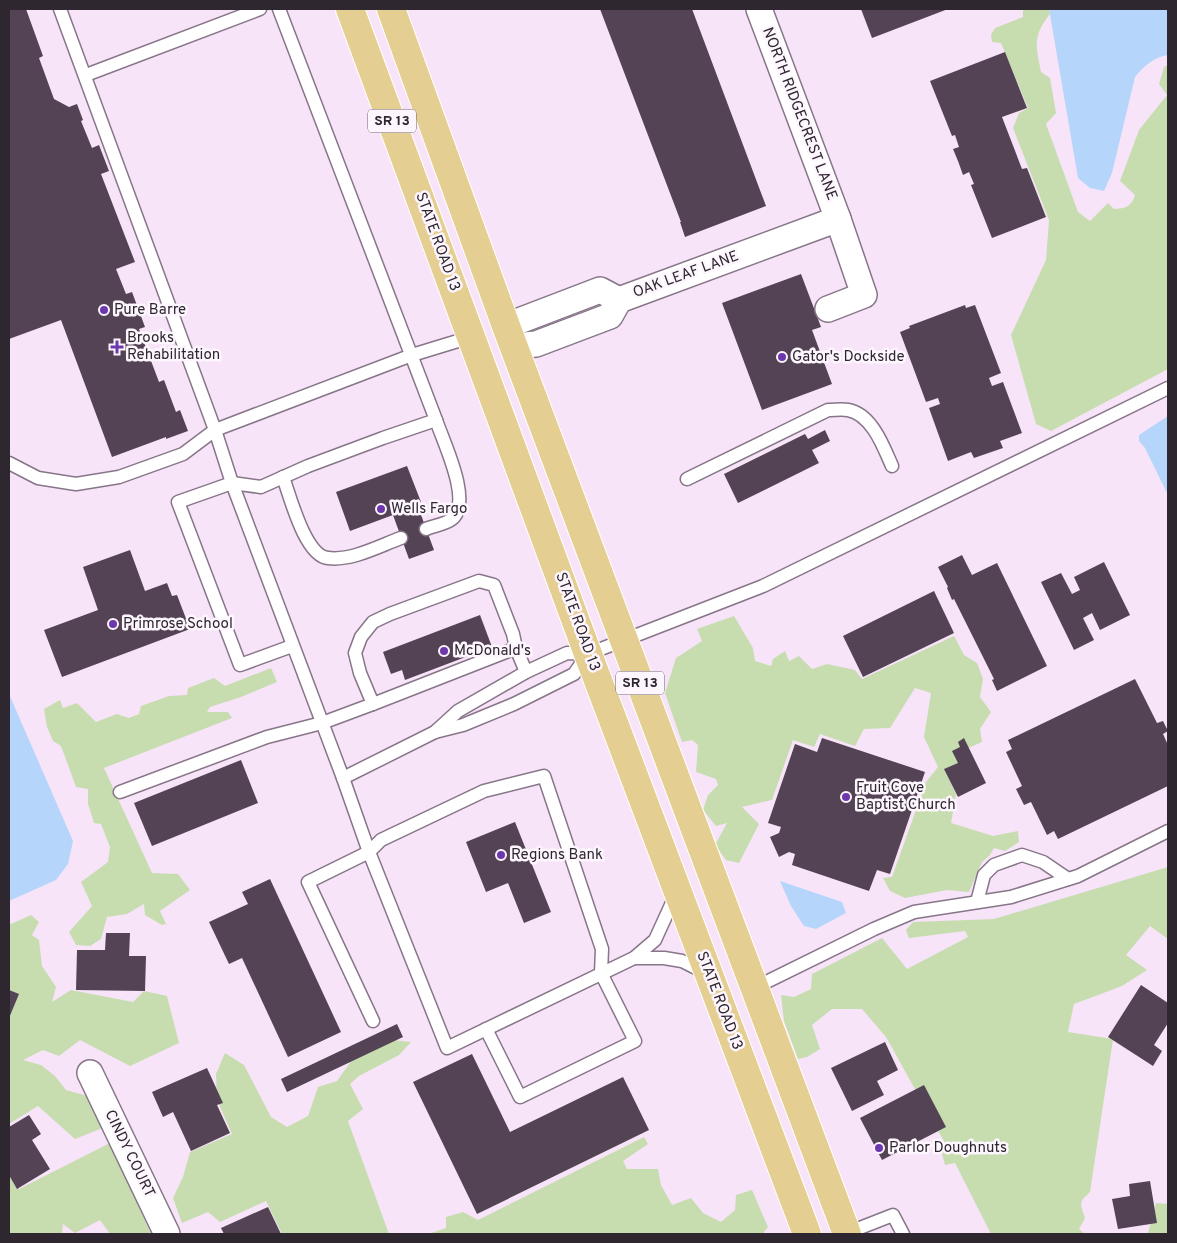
<svg xmlns="http://www.w3.org/2000/svg" width="1177" height="1243" viewBox="0 0 1177 1243" font-family="Overpass,sans-serif">
<style>
.green{fill:#c7ddb0}
.water{fill:#b5d6fa}
.building{fill:#534354}
.lines{fill:none;stroke-linecap:round;stroke-linejoin:round}
.lane-casing{stroke:#877588;stroke-width:15}
.street-casing{stroke:#877588;stroke-width:28}
.primary-casing{stroke:#fff;stroke-width:30}
.lane{stroke:#fff;stroke-width:12}
.street{stroke:#fff;stroke-width:25}
.primary{stroke:#e4ce91;stroke-width:28}
.poi-dot{fill:#6d37ae;stroke:#fef6fe;stroke-width:2}
.labels{text-anchor:middle;dominant-baseline:central;stroke-width:5;stroke-linejoin:round;paint-order:stroke}
.shield{fill:#fef6fe;stroke:#6c656d;stroke-width:1}
.shield-label{font-size:14px;font-weight:bold;fill:#2e272f}
.street-label{font-size:15px;fill:#2e272f;stroke:#fef6fe}
.poi-label{font-size:15px;fill:#2e272f;stroke:#fef6fe;text-anchor:start}
</style>
<rect width="100%" height="100%" fill="#f8e4f9"/>
<g class="green">
<path d="M1023,9H1049L1050,14C1032,37 1036,45 1041,72L1050,78L1056,113L1046,124L1078,212L1090,221L1108,203L1114,209C1125,209 1132,206 1135,195L1120,181L1139,130L1167,95L1159,84L1164,67L1168,65V369L1051,431L1036,424L1011,335L1046,260L1049,220L1013,128L1019,113L1028,108L1001,43L992,42L991,35L995,28L1023,17Z"/>
<path d="M734,616L753,648L755,661L771,666L773,659L785,651L789,661L799,656L812,669L827,664L855,670L862,679L954,636L964,655L977,663L983,679L980,697L991,712L980,729L982,742L964,750L963,765L948,777L956,794L951,823L993,836L1018,831L1019,842L1005,851L994,848L990,855L982,862L969,892L947,890L905,898L890,891L883,878L892,877L926,782L938,767L924,737L931,693L915,688L890,728L864,729L855,746L820,734L814,747L793,740L772,800L742,807L759,824L739,863L726,860L715,845L727,823L716,826L703,810L708,795L718,785L716,779L696,772L698,745L692,740L682,742L665,693L676,658L702,641L697,629Z"/>
<path d="M271,668L277,682L241,697L210,707L207,712H228L232,718L104,768L152,873L178,874L190,890L160,911L166,924L162,925L145,915L144,904L127,914L107,917L101,939L90,946L76,945L69,932L92,906L81,882L108,862L110,847L101,824L94,823L88,804V789L76,787L61,746L53,741L47,727L44,709L60,700L63,708L77,703L96,722L117,714L129,718L139,714L141,706L169,696L187,695L188,688L214,678L225,686Z"/>
<path d="M1168,867V939L1150,926L1126,955L1147,970L1122,986L1074,1004L1068,1032L1113,1039L1090,1192L1082,1200L1081,1206L1085,1218L1079,1229L1085,1234H991L955,1163L945,1165L942,1154L946,1145L886,1037L862,1009H832L812,1025L820,1049L807,1057L798,1059L784,1021L781,995L794,997L811,989L812,974L882,938L907,969L968,937L965,931L909,938L906,930L913,922L994,919Z"/>
<path d="M31,915L39,922L32,935L39,940L42,966L56,987L52,1002L71,990L133,1002L144,991L167,996L179,1043L130,1066L80,1040L59,1056L43,1050L23,1060L41,1065L55,1076L66,1090L91,1097L105,1127L75,1139L38,1106L9,1124V923L11,924Z"/>
<path d="M393,1040L411,1042L399,1055L359,1076L350,1084L363,1109L348,1121L389,1234H282L266,1201L220,1222L208,1212L182,1223L173,1198L183,1177L190,1152L232,1134L217,1100L216,1074L225,1053L244,1065L271,1117L287,1127L308,1116L318,1087L337,1081L352,1060Z"/>
<path d="M644,1137L648,1144L623,1161L627,1169H658L661,1185L672,1205L691,1198L703,1213L721,1222L735,1210L736,1195L752,1190L768,1227L764,1232V1234H428L446,1228V1217L463,1212L478,1220Z"/>
<path d="M110,1143L151,1234H110L100,1220L75,1233L63,1224L62,1234H9V1173L19,1189Z"/>
<path d="M1156,1203L1168,1204V1234H1149L1148,1233Z"/>
</g>
<g class="water">
<path d="M1049,9H1168V55C1154,57 1144,66 1135,77L1112,173L1104,191L1090,188L1078,178Z"/>
<path d="M1168,416V495L1145,448L1139,441V435Z"/>
<path d="M9,694L73,841L68,864L56,880L9,901Z"/>
<path d="M780,881L842,902L846,913L816,929L804,926L791,906Z"/>
</g>
<g class="building">
<path d="M9,9H26L43,56L39,58L54,99L69,107L77,104L83,120L81,121L92,148L99,145L109,171L101,174L135,262L116,269L126,294L132,292L145,327L139,329L159,382L164,380L176,412L180,410L188,431L166,439V437L112,457L61,320L9,339Z"/>
<path d="M600,9H692L766,206L685,237L680,222H681Z"/>
<path d="M861,9H948L872,38Z"/>
<path d="M1005,52L1027,108L1002,117L1022,169L1027,168L1046,217L992,238L971,185L974,184L969,172L963,175L958,161L953,149L959,147L955,135L952,136L930,81Z"/>
<path d="M801,274L821,327L812,330L832,384L762,410L722,303Z"/>
<path d="M965,305L966,308L975,305L1001,373L989,378L992,386L1003,382L1022,433L1000,441L1003,448L974,458L971,452L948,461L929,408L940,404L938,398L926,402L900,332L910,328L909,326Z"/>
<path d="M825,430L830,441L812,450L819,463L738,503L724,474L805,434L808,439Z"/>
<path d="M407,466L421,502L417,504L434,550L409,559L393,515L350,531L336,492Z"/>
<path d="M130,550L145,591L167,583L172,596L177,595L190,629L62,677L44,630L98,610L83,567Z"/>
<path d="M962,555L972,575L997,563L1047,666L997,691L992,680L994,679L954,599L952,600L947,588L948,587L938,567Z"/>
<path d="M1104,562L1130,615L1100,630L1092,613L1083,618L1094,640L1074,650L1041,582L1061,573L1072,594L1080,590L1074,577Z"/>
<path d="M934,591L954,633L863,677L843,636Z"/>
<path d="M480,615L492,647L405,680L402,670L391,674L383,652Z"/>
<path d="M1135,679L1157,723L1163,721L1168,731L1163,734L1168,745V786L1058,839L1054,831L1047,835L1031,802L1024,805L1016,789L1022,786L1006,752L1012,749L1008,740Z"/>
<path d="M822,738L925,772L890,874L877,870L869,891L792,865L795,854L789,852L779,857L770,837L779,833L781,827L768,823L795,744L817,752Z"/>
<path d="M964,738L986,783L958,797L944,769L958,763L952,751L960,747L958,742Z"/>
<path d="M241,760L258,803L152,846L134,803Z"/>
<path d="M515,822L551,912L524,923L508,883L486,892L466,842Z"/>
<path d="M270,879L341,1032L288,1057L242,958L229,964L209,922L248,904L242,892Z"/>
<path d="M106,933H130L129,956H146L145,991L76,990L77,950H105Z"/>
<path d="M1141,985L1168,1003V1023L1154,1045L1162,1051L1153,1066L1108,1037Z"/>
<path d="M9,990L19,994L9,1018Z"/>
<path d="M397,1024L403,1037L287,1092L281,1079Z"/>
<path d="M885,1042L898,1070L877,1081L884,1095L852,1111L831,1068Z"/>
<path d="M472,1054L510,1132L623,1077L649,1130L477,1214L413,1082Z"/>
<path d="M207,1068L223,1103L217,1105L230,1133L191,1151L173,1112L163,1117L152,1092Z"/>
<path d="M924,1085L946,1127L882,1160L860,1118Z"/>
<path d="M29,1115L41,1134L32,1140L50,1169L17,1189L9,1175V1127Z"/>
<path d="M1150,1181L1157,1223L1118,1229L1112,1199L1130,1196L1129,1184Z"/>
<path d="M268,1207L281,1234H224L221,1228Z"/>
</g>
<g class="lines">
<defs>
<g id="lane">
<path d="M60,9L215,430L232,483L343,778L369,852L447,1048L634,958L655,940L676,894"/>
<path d="M279,9L436,420L383,438L308,466L261,487L232,483L178,502L240,665L292,646"/>
<path d="M86,75L260,9"/>
<path d="M9,463L38,478L76,484L119,477L183,454L215,430L412,355L471,337"/>
<path d="M283,477C290,496 305,556 328,558C352,561 379,546 401,538"/>
<path d="M687,479L828,410C835,410 842,409 848,410C872,414 884,448 892,466"/>
<path d="M426,529C433,526 446,524 452,519C473,502 443,441 436,420"/>
<path d="M516,648L373,704L360,673L355,653L361,637L373,622L390,614L479,581L494,585L513,634L516,648L526,672"/>
<path d="M435,732L458,711L526,672L567,653L588,654L763,586L1168,388"/>
<path d="M343,778L435,732L463,725L514,704L574,674L588,654"/>
<path d="M120,792L267,737L322,723L373,704"/>
<path d="M977,902L984,875L994,865L1022,855L1043,862L1068,879"/>
<path d="M634,958H664L682,961L706,973"/>
<path d="M754,988L874,929L914,912L1011,897L1078,876L1168,831"/>
<path d="M373,1021L308,882L369,852L381,840L484,791L544,776L602,949L601,973L635,1041L520,1097L486,1029"/>
<path d="M847,1233L893,1215L903,1234"/>
</g>
<g id="street">
<path d="M759,9L838,219L864,295L828,309"/>
<path d="M506,326L600,290L619,300"/>
<path d="M514,346L536,344L610,316L619,300L838,219"/>
<path d="M90,1073L167,1234"/>
</g>
<g id="primary">
<path d="M350,9L588,654L807,1234"/>
<path d="M391,9L506,326L847,1234"/>
</g>
</defs>
<use href="#lane" class="lane-casing"/>
<use href="#street" class="street-casing"/>
<use href="#primary" class="primary-casing"/>
<use href="#lane" class="lane"/>
<use href="#street" class="street"/>
<use href="#primary" class="primary"/>
</g>
<g class="poi-dot">
<circle cx="104" cy="310" r="5"/>
<path d="M114.5 339.5h5v5h5v5h-5v5h-5v-5h-5v-5h5z"/>
<circle cx="782" cy="357" r="5"/>
<circle cx="381" cy="509" r="5"/>
<circle cx="113" cy="624" r="5"/>
<circle cx="444" cy="651" r="5"/>
<circle cx="846" cy="797" r="5"/>
<circle cx="501" cy="855" r="5"/>
<circle cx="879" cy="1148" r="5"/>
</g>
<g class="labels">
<g class="shield">
<rect x="368" y="109.5" width="48" height="23" rx="4"/>
<rect x="616" y="671.5" width="48" height="23" rx="4"/>
</g>
<g class="shield-label">
<text x="392" y="121">SR 13</text>
<text x="640" y="683">SR 13</text>
</g>
<g class="street-label">
<text transform="translate(799 114) rotate(69)">NORTH RIDGECREST LANE</text>
<text transform="translate(437 242) rotate(70)">STATE ROAD 13</text>
<text transform="translate(686 275) rotate(-20)">OAK LEAF LANE</text>
<text transform="translate(577 622) rotate(70)">STATE ROAD 13</text>
<text transform="translate(719 1001) rotate(69)">STATE ROAD 13</text>
<text transform="translate(129 1154) rotate(64)">CINDY COURT</text>
</g>
<g class="poi-label">
<text x="114" y="310">Pure Barre</text>
<text x="127" y="338">Brooks<tspan x="127" dy="17">Rehabilitation</tspan></text>
<text x="792" y="357">Gator's Dockside</text>
<text x="391" y="509">Wells Fargo</text>
<text x="123" y="624">Primrose School</text>
<text x="454" y="651">McDonald's</text>
<text x="856" y="788">Fruit Cove<tspan x="856" dy="17">Baptist Church</tspan></text>
<text x="511" y="855">Regions Bank</text>
<text x="889" y="1148">Parlor Doughnuts</text>
</g>
</g>
<rect width="1177" height="1243" fill="none" stroke="#2e272f" stroke-width="20"/>
</svg>
